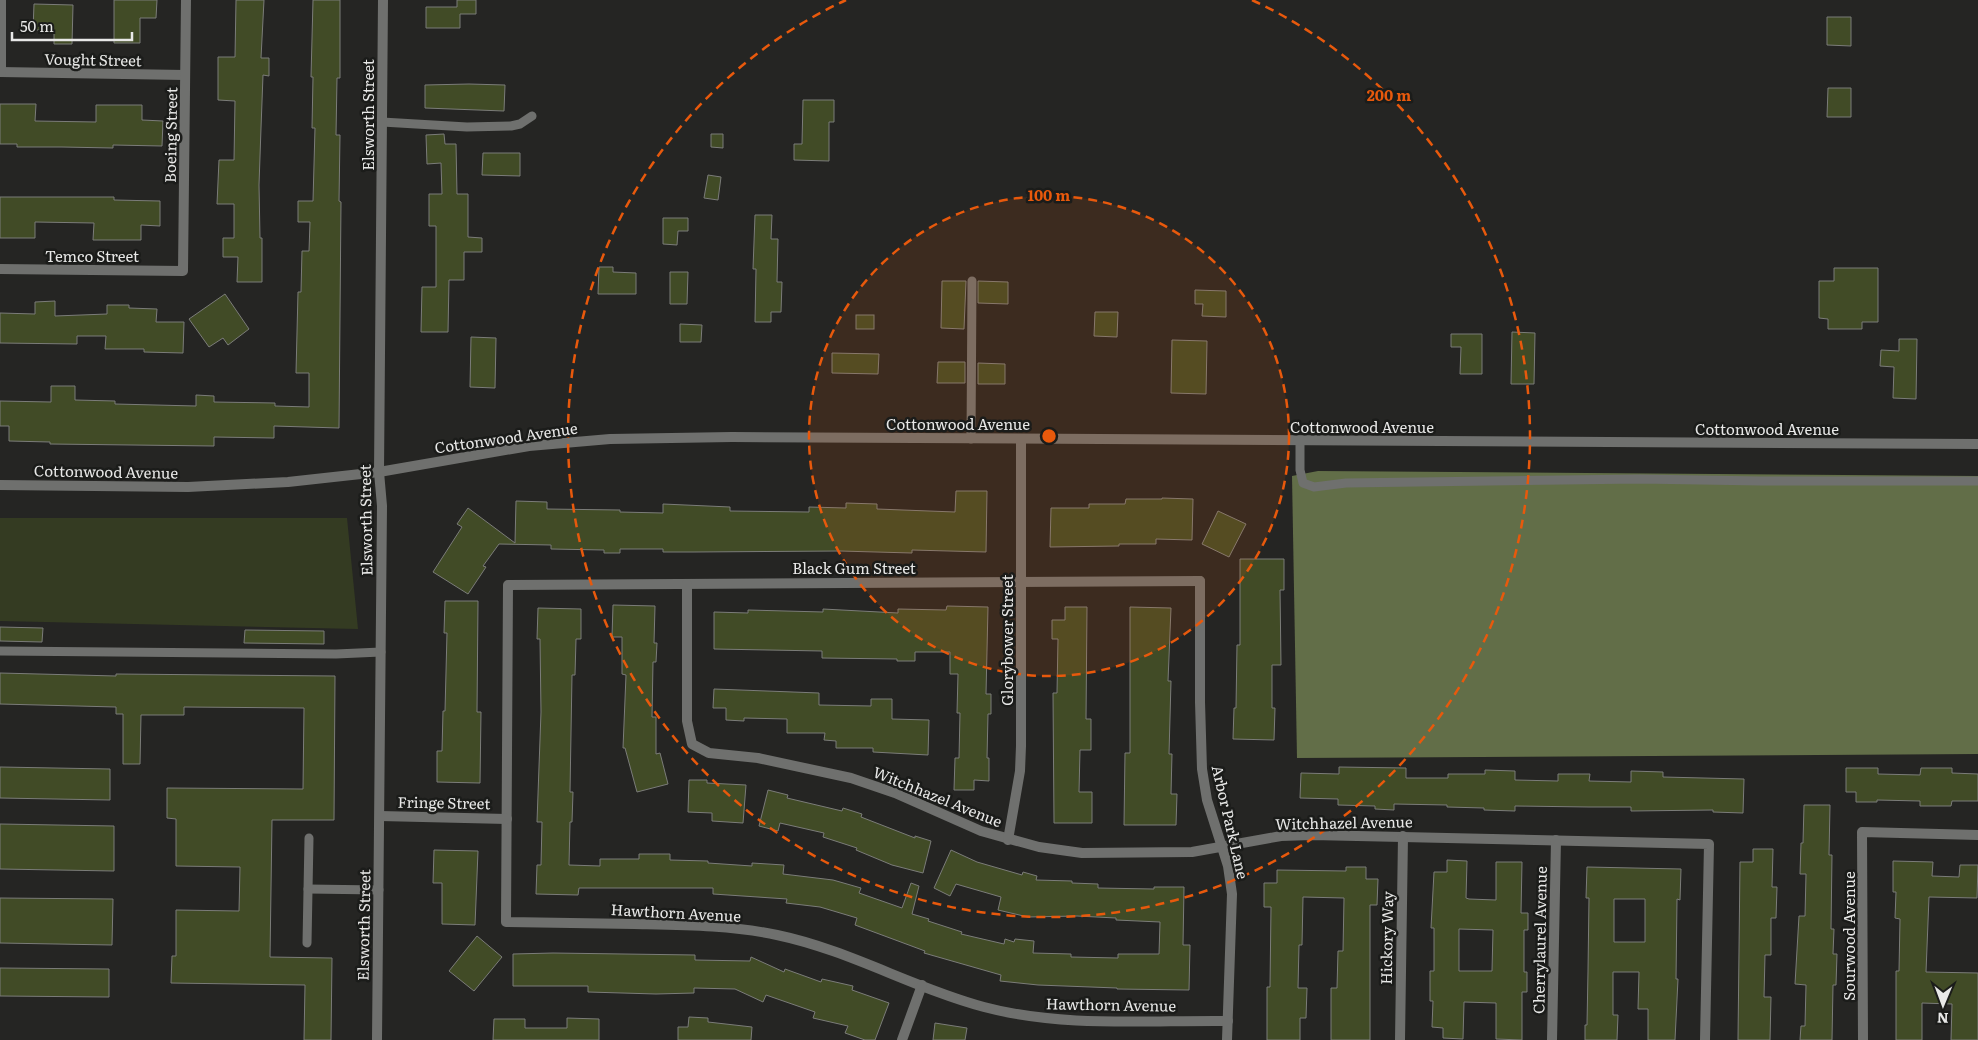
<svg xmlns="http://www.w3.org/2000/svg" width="1978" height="1040" viewBox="0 0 1978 1040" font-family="Literata,serif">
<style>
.green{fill:#343b22}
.water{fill:#626e48}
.building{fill:#414b26;stroke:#7b7c79;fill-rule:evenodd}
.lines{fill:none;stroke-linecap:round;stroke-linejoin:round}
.service{stroke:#6f706e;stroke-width:9}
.minor{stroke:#6f706e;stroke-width:10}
.tertiary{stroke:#6f706e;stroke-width:10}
.ring{fill:none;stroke:#e8590c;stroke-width:2.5;stroke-dasharray:9 6}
.labels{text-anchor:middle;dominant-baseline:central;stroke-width:5;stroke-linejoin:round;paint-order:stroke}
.street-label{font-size:15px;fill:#e8e8e7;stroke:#1b1c1a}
.centre{fill:#e8590c;stroke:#1b1c1a;stroke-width:2.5}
.ring-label{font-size:15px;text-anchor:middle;font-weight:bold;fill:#e8590c;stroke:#1b1c1a;stroke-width:5;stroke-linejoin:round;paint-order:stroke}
</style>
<rect width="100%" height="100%" fill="#252523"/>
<path class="green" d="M0,518H347L358,629L0,621Z"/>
<path class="water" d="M1318,471L1978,476V754L1297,758L1292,476Z"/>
<g class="building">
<path d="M114,0H157L156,18H140V43H114Z"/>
<path d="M236,0H264L261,58H269V76L263,75L261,128L259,185L260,238H262V282H237L238,257H223V238H234V204H217L219,160H234L235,101L218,100V57H235Z"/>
<path d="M313,0H340V78H337L336,135H340L339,201L341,202L339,428L274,426V438L214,437V446L50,444V442L9,441V426H0V401L51,402V386H75V400L115,401V404L196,406V395L214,396V402L275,403V406L309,407V373H296L298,292H301L302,251H309L310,222H298V201H313L315,128H312L313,77H311Z"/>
<path d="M457,0H476V14H460V28H426V7H457Z"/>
<path d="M34,4L73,5L72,44H54V30H33Z"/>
<path d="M1827,17H1851V46L1827,45Z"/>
<path d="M469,84L505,85L504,111L425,108V85Z"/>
<path d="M1828,88H1851V117H1827Z"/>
<path d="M803,100H834V122H829V161L794,160V144H802Z"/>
<path d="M0,104H36L35,121L96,122V105H142V120L163,121L162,146L113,145V148L62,147H17V144H0Z"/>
<path d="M444,134L445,144H456L457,194H468V237L482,238V252H464V280H449L448,332H421L422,287H436V226H429V194H442L441,163L427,164L426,135Z"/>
<path d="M711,134H723V148L711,147Z"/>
<path d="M483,153H520V176L482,175Z"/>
<path d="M708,175L721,177L718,200L704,198Z"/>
<path d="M0,197H114V200L160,201V226L141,225V240H93L94,223L35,222V238H0Z"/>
<path d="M755,215H772L771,239H778L777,282H782L781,312H771V322H755L756,269H753Z"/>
<path d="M663,218H688V231H678L677,245L663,244Z"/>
<path d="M599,267H613V272L636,273V294H598Z"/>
<path d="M1834,268H1878V322H1862V329H1828V319L1819,318V281H1834Z"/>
<path d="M670,272H688L687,304H670Z"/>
<path d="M942,281H966L964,329L941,328Z"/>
<path d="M978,281L1008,282V304L978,303Z"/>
<path d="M1195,290L1226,291V317L1202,316L1203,304H1195Z"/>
<path d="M225,294L249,329L228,345L223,338L209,347L189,319Z"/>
<path d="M55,301V316L107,314V305H129V308L157,309L156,322H184L183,353L144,352V349H105L106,336H77V344L0,343V313L35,314V302Z"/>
<path d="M1095,312H1118L1117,337L1094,336Z"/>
<rect x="856" y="315" width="18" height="14"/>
<path d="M680,324L702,325L701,342H680Z"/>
<path d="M1512,332L1535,333L1534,384H1511Z"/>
<path d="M1451,334H1482V374H1460L1461,347H1451Z"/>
<path d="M471,337L496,338L495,388L470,387Z"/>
<path d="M1899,339H1917L1916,399L1893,398L1894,367L1880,366L1881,350L1899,351Z"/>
<path d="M1172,340L1207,341L1206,394L1171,393Z"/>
<path d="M832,353L879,354L878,374L832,373Z"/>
<path d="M938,362H965V383H937Z"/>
<path d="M978,363L1005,364V384H978Z"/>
<path d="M956,491H987L986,552L912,550V553L840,551L693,552H663V549H620V553H604V550L551,549V545L499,544L483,566L486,567L468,594L433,572L462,527L457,524L468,508L515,543L516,501L547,502V509L620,510V512L663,513V504L730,507V511L809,512V507L846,508V503L877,504V509L955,512Z"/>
<path d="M1162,498L1193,499L1192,540L1156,539V544H1119V546L1050,547L1051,508H1089V504H1125L1126,499H1162Z"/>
<path d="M1218,511L1246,524L1229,557L1202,544Z"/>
<path d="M1240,559H1284V590H1280L1281,665H1272V708H1275L1274,740L1233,739L1234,708H1236L1237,645H1240Z"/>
<path d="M445,601H478L477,712H481L480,783L437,782V751H442L443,711H445L447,633H444Z"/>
<path d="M613,605L655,606L654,643H657L656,662H653L652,717H656V754L660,753L668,784L637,792L625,748H623L626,675L622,674V637H612Z"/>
<path d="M947,606L988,607L986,694H991V714H988L987,758H989V781L974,780V790H954L955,758H959L960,713H957L958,674H950V652H915V661H897V659L822,658V651L714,649V612L748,613V610L823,612V609L898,613V609L946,610Z"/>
<path d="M1065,607H1087L1086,719H1091V750H1080L1079,792H1092V823H1054L1053,693H1057L1058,639H1052V620H1065Z"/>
<path d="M1130,607L1171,608L1168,681H1171L1169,754H1172L1171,794H1177L1176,825H1124L1125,753H1130Z"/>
<path d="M538,608L581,609V639H576L575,675H572L570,792H573L572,822H570L569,865L600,866V859H639V854H670V860L708,861V863L752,866V863L784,865L783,874L833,880L861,888L859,893L902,908L911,883L919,886L912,914L929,919L928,921L962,932L961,934L1004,944L1005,939L1014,942L1015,939L1034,941L1033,953L1071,954V957L1118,958V954H1159L1160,922L1116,920V918L1077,916L1028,917L998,910L1001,897L956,884L950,896L934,888L951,850L977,862L1022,875L1023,872L1037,876L1036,880L1072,881V883L1098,884V888L1154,889V887H1184L1183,945H1190L1189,990L1117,989V988L1038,985L1000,981L1001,975L924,953L925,951L855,925L857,918L820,907L786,903L787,899L713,894V888H579L578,895L536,894L537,865H541L542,822H537L541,712L540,639H537Z"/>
<path d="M0,627L43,628L42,642L0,641Z"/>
<path d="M245,630L324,631V644L244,643Z"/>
<path d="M0,673L116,676V674L335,676L334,820H272L270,957L332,958L331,1040H304L305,985L171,983L172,956H176V910L239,911L240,867L176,866V819L167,818V788L303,789L304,708L184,707V715H141L140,764H123V714H116V707L0,704Z"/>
<path d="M714,689L819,693V705L871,706V699H892V719L929,720L928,755L873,752V748H836V741L824,740L825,733H787V719L744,718V721L726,720V708H713Z"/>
<path d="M0,767L110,769V800L0,798Z"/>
<path d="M1339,767L1406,768V778H1448V774H1485V770L1515,771V780L1558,781V774H1590L1589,781L1631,782V771L1663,772V777L1744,779L1743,813L1713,812V810L1631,811V807H1589L1515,806V811L1484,810V808L1447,807V805L1394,804V810L1375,809V806L1338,805V799L1300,798L1301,773L1339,774Z"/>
<path d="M1846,768H1878V774L1920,775L1921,768H1952V773L1978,774V801H1952L1951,806H1920V801L1877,800V802H1856V792H1846Z"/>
<path d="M689,780H707V783L746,785L743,823L712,821V813L688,812Z"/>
<path d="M768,790L788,795L787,798L842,811L843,808L862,814L861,817L915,838V836L931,841L923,873L892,865L856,850L857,848L823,837L824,833L780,823L778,831L759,826Z"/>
<path d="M1804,805H1830L1829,855H1832L1831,929H1834L1833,954H1837L1836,985H1833L1832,1040H1800L1801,1026H1805L1806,985L1795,984L1799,916H1805L1806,874H1800L1801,843H1803Z"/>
<path d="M0,824L114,826V871L0,869Z"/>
<path d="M1753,849H1773L1772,887H1777L1776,918H1771V955H1765L1764,997H1771L1770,1040H1738L1740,862H1753Z"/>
<path d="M434,850L478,851L475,925L442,924V883H433Z"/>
<path d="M1447,860L1467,861L1466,898L1469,899L1496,900V862H1522L1521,913H1528V930H1524V972H1527V992H1522V1040L1496,1039V1003L1464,1002L1463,1039L1443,1038V1028L1432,1027L1433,1001H1430V971H1434V928H1431L1434,872H1447ZM1459,929L1493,930L1492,971H1459Z"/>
<path d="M1893,861L1933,862L1932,876L1959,877L1960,865H1978L1977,898L1929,897L1926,972L1978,973V1040H1951L1952,1004L1922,1003V1040H1896V971H1899L1900,919L1895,918L1896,892H1893Z"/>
<path d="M1346,867H1366V879H1378L1377,905H1370V1040H1331V988H1337L1338,951H1343L1344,898L1303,897L1302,945H1299L1298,988H1307L1306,1018H1300V1040H1267V987H1270L1271,907H1264V883H1277V870L1346,871Z"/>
<path d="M1587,867L1681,869L1680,900L1677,899L1676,979H1678L1675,1040H1648V1009H1638L1639,972H1613V1015H1618L1617,1040H1585V1025H1587L1588,971L1589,898H1586ZM1614,899H1645V942H1614Z"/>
<path d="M0,898L113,899L112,945L0,943Z"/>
<path d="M477,936L502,957L474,991L449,971Z"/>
<path d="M553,953L695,955V960L750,961L751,957L784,972L785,969L821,982L822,979L853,986L852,990L889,1003L875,1040H865L845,1033L848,1026L813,1018L815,1012L766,995L763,1002L735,989L694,988V993L656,994L588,992V986H513V954Z"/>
<path d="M0,968L109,969V997L0,996Z"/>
<path d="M689,1017L708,1018V1022L752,1027L751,1040H678V1027H688Z"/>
<path d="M567,1018L599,1019V1040H493L494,1019H525V1028H567Z"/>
<path d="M935,1023L967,1028L965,1040H933Z"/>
</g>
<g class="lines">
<g class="service">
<path d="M382,122L467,127L511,126L520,124L532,116"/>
<path d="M971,439L972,281"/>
<path d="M1300,441V470L1303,483L1314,487L1346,483L1640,479L1761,481H1978"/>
<path d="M0,651L336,654L381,652"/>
<path d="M308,889L379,890"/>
<path d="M307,943L309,838"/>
</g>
<g class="minor">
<path d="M0,72L185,75"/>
<path d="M1,72V0"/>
<path d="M0,269L183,271L186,0"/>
<path d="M1200,581L508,585L506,922C549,923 592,923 634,924C682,925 730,925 777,935C849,950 913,988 984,1007C1063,1028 1147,1020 1228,1021"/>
<path d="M687,584V721L692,744L709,753L758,758L851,778L895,793L981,831L1039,847L1082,853L1192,852L1281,836L1312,835L1709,844L1705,1040"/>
<path d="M380,816L507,819"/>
<path d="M1008,840L1020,771L1021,746V439"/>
<path d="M902,1040L922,985"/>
<path d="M1400,1040L1403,836"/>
<path d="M1552,1040L1556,840"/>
<path d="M1863,1040L1862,832L1978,835"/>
</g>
<g class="tertiary">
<path d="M0,485L188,487L288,482L379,472L529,446L610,439L732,437L1978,444"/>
<path d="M1200,581V702L1202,769L1207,800L1228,866L1232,894L1227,1040"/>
<path d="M377,1040L382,506L379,472L383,0"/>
</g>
</g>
<circle cx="1049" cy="436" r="240" fill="#e8590c" fill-opacity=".12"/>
<g class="ring">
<circle cx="1049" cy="436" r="240"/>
<path d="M1252 0A481 481 0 1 1 846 0"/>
</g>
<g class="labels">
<g class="street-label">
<text transform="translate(93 59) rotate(1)">Vought Street</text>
<text transform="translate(367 115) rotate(-90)">Elsworth Street</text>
<text transform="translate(170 135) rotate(-89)">Boeing Street</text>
<text x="92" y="255">Temco Street</text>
<text x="958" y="423">Cottonwood Avenue</text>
<text x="1362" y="426">Cottonwood Avenue</text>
<text x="1767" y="428">Cottonwood Avenue</text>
<text transform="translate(506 437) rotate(-8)">Cottonwood Avenue</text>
<text transform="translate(106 471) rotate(1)">Cottonwood Avenue</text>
<text transform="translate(365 520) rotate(-91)">Elsworth Street</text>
<text x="854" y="567">Black Gum Street</text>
<text transform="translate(1006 640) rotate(-90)">Glorybower Street</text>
<text transform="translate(938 796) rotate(22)">Witchhazel Avenue</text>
<text transform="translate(444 802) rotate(1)">Fringe Street</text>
<text transform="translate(1231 822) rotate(77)">Arbor Park Lane</text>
<text transform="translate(1344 822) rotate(-1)">Witchhazel Avenue</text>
<text transform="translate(676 912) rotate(3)">Hawthorn Avenue</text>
<text transform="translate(363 925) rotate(-89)">Elsworth Street</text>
<text transform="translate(1848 936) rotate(-90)">Sourwood Avenue</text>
<text transform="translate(1386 938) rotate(-89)">Hickory Way</text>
<text transform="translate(1539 940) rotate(-89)">Cherrylaurel Avenue</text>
<text transform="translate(1111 1004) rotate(1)">Hawthorn Avenue</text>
</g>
</g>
<circle cx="1049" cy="436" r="8" class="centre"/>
<g class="ring-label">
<text x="1389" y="101">200 m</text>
<text x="1049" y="201">100 m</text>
</g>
<g transform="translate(1943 1005) rotate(181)" stroke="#1b1c1a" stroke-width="4" paint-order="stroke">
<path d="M0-4L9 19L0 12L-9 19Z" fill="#e8e8e7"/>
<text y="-8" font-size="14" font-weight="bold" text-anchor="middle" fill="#e8e8e7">N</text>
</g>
<path d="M12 32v8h120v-8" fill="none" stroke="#e8e8e7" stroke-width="2.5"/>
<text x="20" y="32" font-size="15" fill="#e8e8e7" stroke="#1b1c1a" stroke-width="4" paint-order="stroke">50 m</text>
</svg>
